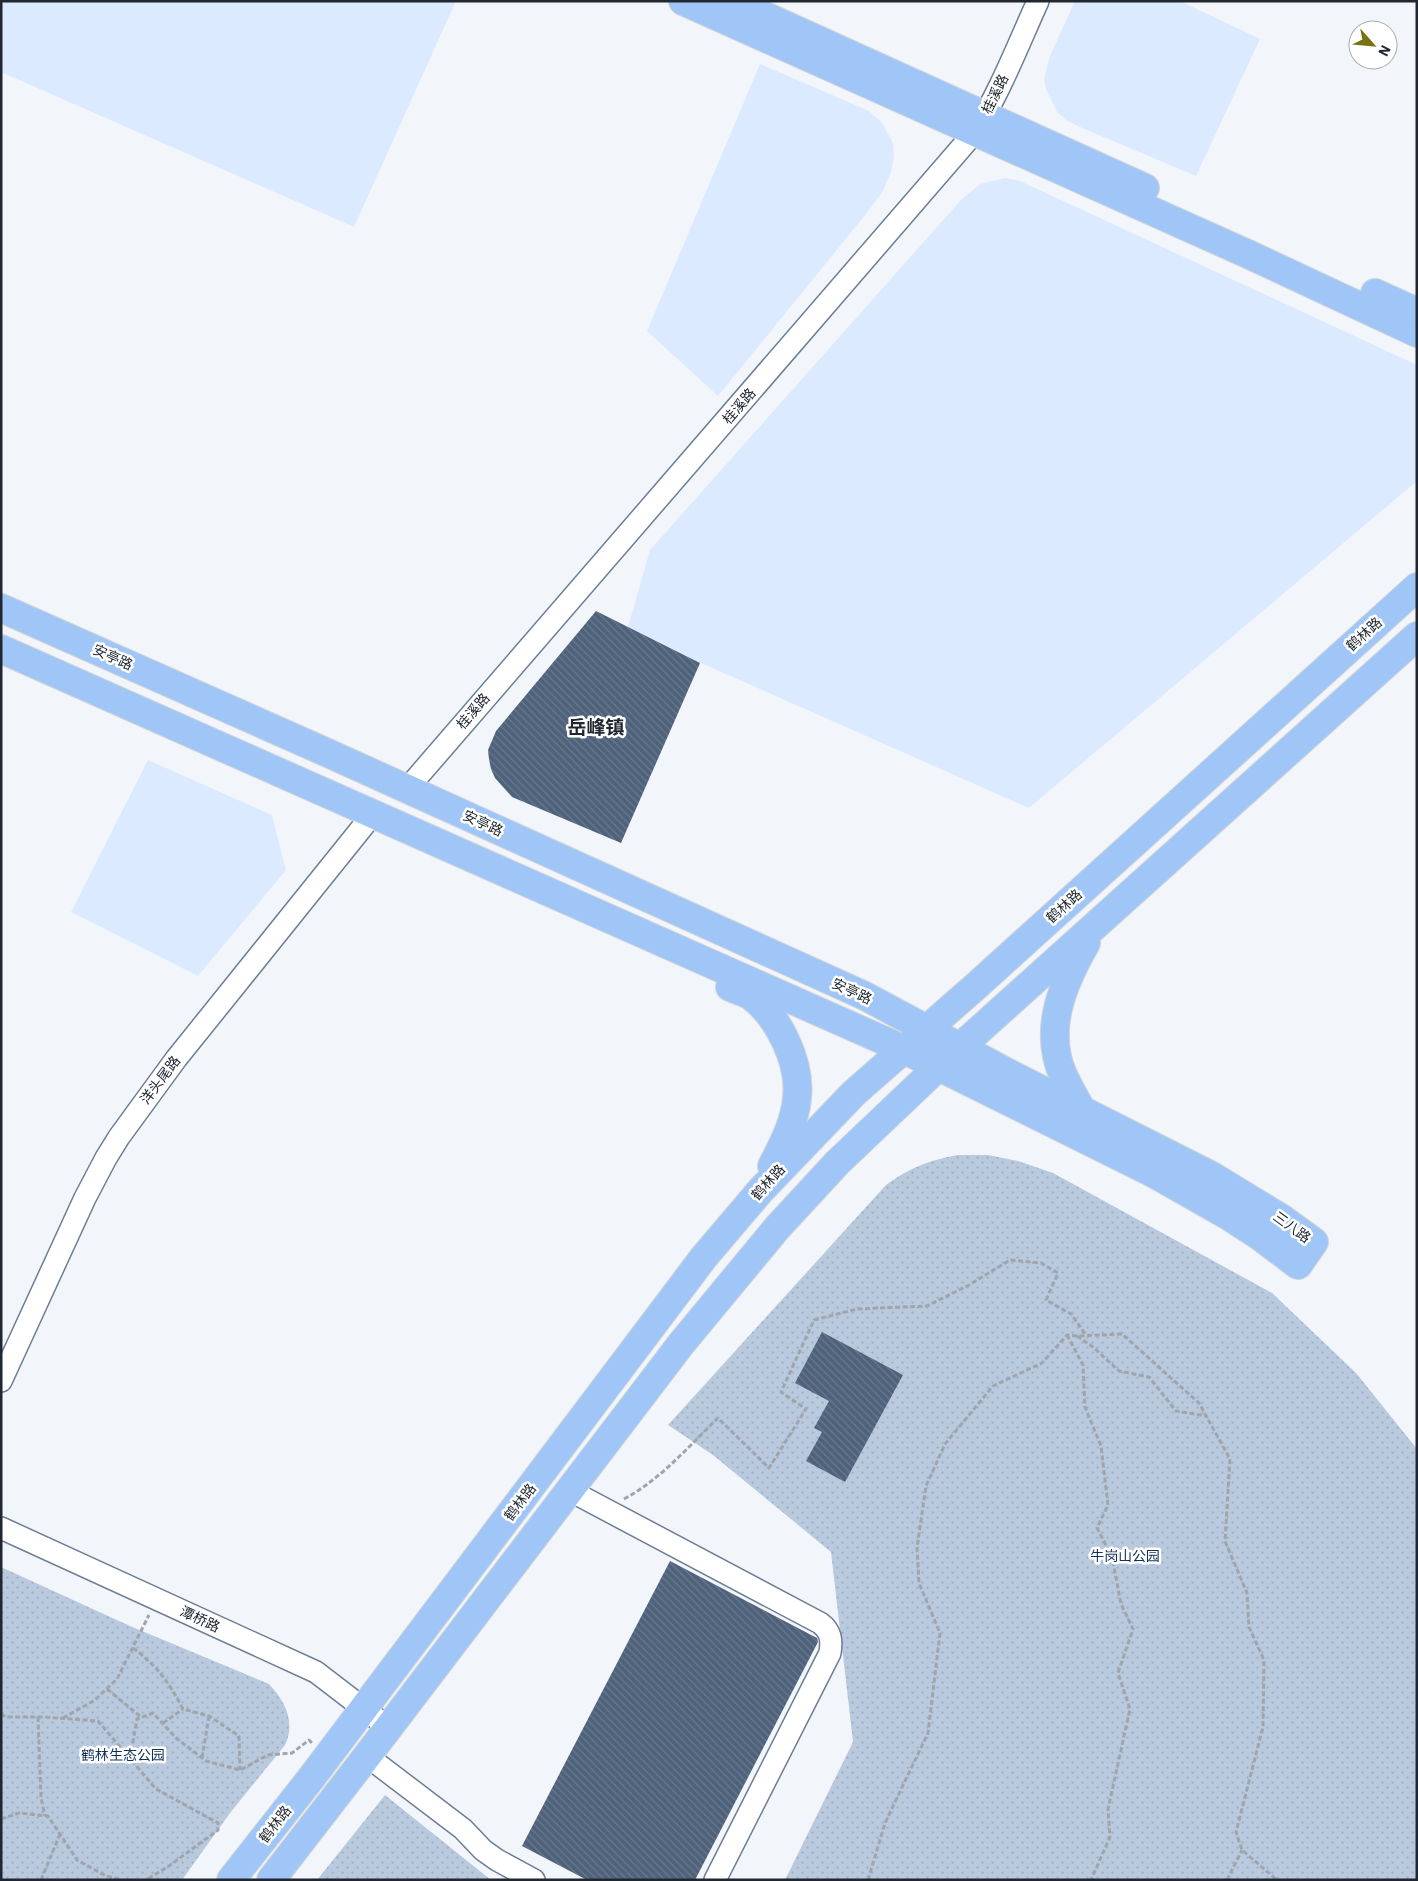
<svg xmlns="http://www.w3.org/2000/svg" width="1418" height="1881" viewBox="0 0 1418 1881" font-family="'IBM Plex Sans','Noto Sans SC',sans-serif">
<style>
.built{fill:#dbeafe}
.park{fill:url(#park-dots)}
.building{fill:url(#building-back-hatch)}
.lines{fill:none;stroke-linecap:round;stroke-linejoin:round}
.minor-casing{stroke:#6b7e95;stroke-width:24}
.major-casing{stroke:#d2d4d6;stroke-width:30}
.path{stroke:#a0a5ac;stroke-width:3;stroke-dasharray:5 2.5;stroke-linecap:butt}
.minor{stroke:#fff;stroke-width:21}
.major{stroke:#9fc6f7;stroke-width:28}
.labels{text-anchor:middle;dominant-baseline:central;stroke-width:5;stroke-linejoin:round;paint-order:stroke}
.street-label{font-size:14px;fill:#202731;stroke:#fff}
.park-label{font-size:14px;fill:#123157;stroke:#fff}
.district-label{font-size:19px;font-weight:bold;fill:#202731;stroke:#fff}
</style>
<defs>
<pattern id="park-dots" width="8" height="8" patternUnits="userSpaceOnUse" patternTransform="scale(1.25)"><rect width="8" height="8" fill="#b9cadf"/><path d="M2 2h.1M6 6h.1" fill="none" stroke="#9faec0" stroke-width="1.8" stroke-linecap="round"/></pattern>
<pattern id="building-back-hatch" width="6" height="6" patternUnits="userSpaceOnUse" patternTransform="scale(1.25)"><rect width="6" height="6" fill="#4e627b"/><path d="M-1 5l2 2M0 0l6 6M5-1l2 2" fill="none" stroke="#6a798c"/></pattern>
</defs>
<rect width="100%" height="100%" fill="#f2f6fb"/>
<g class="built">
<path d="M1,1H456L354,227L1,72Z"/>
<path d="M1075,1H1180L1260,39L1196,176L1080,127L1066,120L1057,112L1046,89L1044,78L1050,56Z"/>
<path d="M760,64L869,111L882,123L893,143L894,157L891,172L883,191L866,214L718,396L647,331Z"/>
<path d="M1005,178L1020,181L1417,365V481L1029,808L701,663L628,627L650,550L961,200L980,184Z"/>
<path d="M148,760L272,815L286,870L198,976L71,912Z"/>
</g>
<g class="park">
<path d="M958,1155H988L1018,1161L1053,1173L1272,1293L1356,1373L1417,1449V1880H785L853,1742L831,1552L713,1455L668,1425L886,1185C910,1168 929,1160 958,1155Z"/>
<path d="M1,1567L130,1626L269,1684C285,1701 296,1722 285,1745L230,1813L182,1880H1Z"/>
<path d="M385,1795L491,1880H317Z"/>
</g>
<g class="building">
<path d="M596,611L700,663L621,843L512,797L495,778L491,769L489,759L488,750L496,731Z"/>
<path d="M822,1332L903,1375L845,1482L806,1461L822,1432L814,1428L829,1401L795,1383Z"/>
<path d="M670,1561L817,1638L818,1642L695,1880H587L522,1846Z"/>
</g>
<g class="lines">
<defs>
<g id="minor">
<path d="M407,789L974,133C1000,92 1018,45 1038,1"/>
<path d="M1,1381L85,1198L106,1158L119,1137L176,1059L373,814"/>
<path d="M569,1490L820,1623C831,1631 832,1640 830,1653L715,1880"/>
<path d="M1,1528L316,1672L389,1728"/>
<path d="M367,1756L463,1829L483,1850L497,1860L534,1880"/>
</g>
<g id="major">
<path d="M683,1L1250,255L1417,333"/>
<path d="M732,1L1145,188"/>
<path d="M1375,293L1417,312"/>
<path d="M1,608L330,754L865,996L1010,1074L1212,1176L1281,1218L1314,1242L1298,1265L1261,1237L1227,1215L1153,1173L903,1049L1,649"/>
<path d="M730,987C736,990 745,992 751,996C779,1017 801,1063 797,1098C795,1122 783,1145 772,1166"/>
<path d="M1081,1109C1075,1098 1068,1086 1063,1075C1043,1029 1063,983 1086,943"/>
<path d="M231,1880L312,1777L704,1257L761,1190L854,1093L975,987L1417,587"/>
<path d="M271,1880L367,1756L681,1344L777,1228L837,1163L938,1067L1417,636"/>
</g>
</defs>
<use href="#minor" class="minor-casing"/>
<use href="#major" class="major-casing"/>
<g class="path">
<path d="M1067,1335L1083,1365L1085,1407L1101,1446L1108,1505L1097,1528L1112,1557L1121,1604L1133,1629L1118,1673L1130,1709L1108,1809L1110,1837L1091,1880"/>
<path d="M1077,1336L1093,1347L1119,1371L1149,1377L1176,1411L1206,1416"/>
<path d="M624,1499C661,1479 688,1447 718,1418L769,1468L806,1409L781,1392L814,1320L857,1309L927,1306L969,1285L1010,1260L1041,1263L1058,1273L1046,1300L1071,1314L1086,1335"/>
<path d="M133,1648C158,1667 168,1681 183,1709L209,1716L239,1736L240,1770"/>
<path d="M107,1689L141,1717"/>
<path d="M1,1714L6,1717H44L98,1721L156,1789L218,1823V1830L169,1866L146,1880"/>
<path d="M38,1717L41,1798L45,1816"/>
<path d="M63,1718L95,1700L117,1679L149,1615"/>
<path d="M163,1723L183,1709"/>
<path d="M130,1758L137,1719L153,1713L176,1738L206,1761L240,1770L268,1755L292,1753L309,1740L312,1743"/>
<path d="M202,1758L209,1716"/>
<path d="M1,1819L19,1813L48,1816L77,1860L106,1876L122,1880"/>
<path d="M41,1880L60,1834"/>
<path d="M868,1880L885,1823L928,1733L940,1633L919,1583L917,1548L926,1486L945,1444L993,1386L1042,1363L1067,1335L1077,1336L1122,1334L1199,1403L1230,1459L1225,1541L1247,1593L1249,1627L1264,1660L1263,1727L1236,1832L1242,1850L1277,1880"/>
<path d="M1227,1880L1242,1850"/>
</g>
<use href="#minor" class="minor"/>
<use href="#major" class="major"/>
</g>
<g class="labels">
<g class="street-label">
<text transform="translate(995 94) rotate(-64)">桂溪路</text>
<text transform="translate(739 406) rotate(-49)">桂溪路</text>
<text transform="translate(1364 634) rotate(-42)">鹤林路</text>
<text transform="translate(113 657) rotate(24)">安亭路</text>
<text transform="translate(473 711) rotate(-49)">桂溪路</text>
<text transform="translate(483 823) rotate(25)">安亭路</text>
<text transform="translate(1064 906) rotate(-42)">鹤林路</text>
<text transform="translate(852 991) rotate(25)">安亭路</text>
<text transform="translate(160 1080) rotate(-53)">洋头尾路</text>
<text transform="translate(768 1182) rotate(-48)">鹤林路</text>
<text transform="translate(1292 1227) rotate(36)">三八路</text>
<text transform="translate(520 1502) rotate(-53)">鹤林路</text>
<text transform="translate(200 1619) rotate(25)">潭桥路</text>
<text transform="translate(275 1824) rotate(-52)">鹤林路</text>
</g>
<g class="park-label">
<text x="1125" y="1556">牛岗山公园</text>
<text x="123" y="1755">鹤林生态公园</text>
</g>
<g class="district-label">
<text x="596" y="727">岳峰镇</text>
</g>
</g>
<rect width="1418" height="1881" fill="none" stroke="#202731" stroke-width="5"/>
<g transform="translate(1373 45) rotate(117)"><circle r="24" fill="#ffffff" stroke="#a6a9ad"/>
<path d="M0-4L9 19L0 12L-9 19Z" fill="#787214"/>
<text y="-8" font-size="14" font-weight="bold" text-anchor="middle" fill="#202731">N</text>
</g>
</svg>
